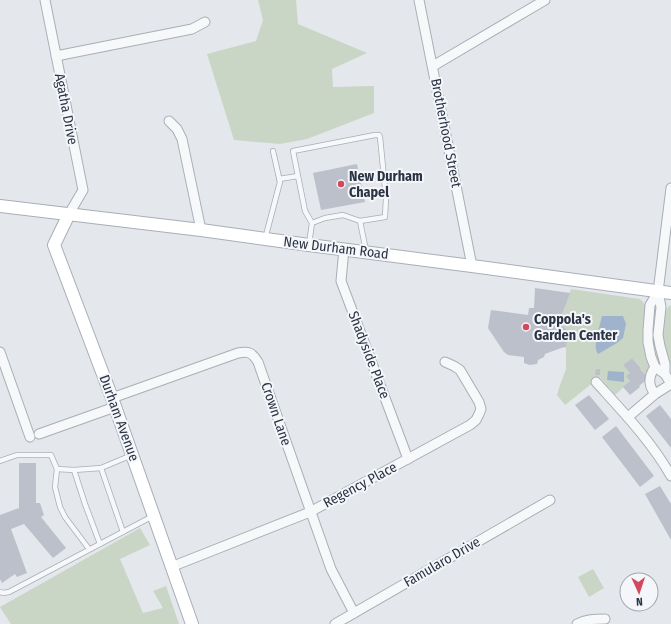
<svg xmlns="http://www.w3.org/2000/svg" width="671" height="624" viewBox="0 0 671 624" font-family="'Fira Sans Condensed',sans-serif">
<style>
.green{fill:#c9d6c5}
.water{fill:#9fb4cc}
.building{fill:#bbc0ca}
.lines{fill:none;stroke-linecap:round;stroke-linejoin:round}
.service-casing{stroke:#a9aeb7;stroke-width:6}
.minor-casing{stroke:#a9aeb7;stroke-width:11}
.secondary-casing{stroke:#a9aeb7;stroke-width:14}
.service{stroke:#f7f8fa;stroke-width:4.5}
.minor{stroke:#f7f8fa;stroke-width:9}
.secondary{stroke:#fff;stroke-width:12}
.poi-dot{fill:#d1495b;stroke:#f4f6f9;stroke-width:1.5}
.labels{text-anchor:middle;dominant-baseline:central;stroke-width:4;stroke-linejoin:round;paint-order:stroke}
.street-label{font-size:14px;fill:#2b3445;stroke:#f4f6f9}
.poi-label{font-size:14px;font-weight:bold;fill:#2b3445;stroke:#f4f6f9;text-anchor:start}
</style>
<rect width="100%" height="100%" fill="#e4e7ec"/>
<g class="green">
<path d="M258,0H296L298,24L367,53L332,69L333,87L374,86V113L307,139L280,144L234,140L207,54L256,41L263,20Z"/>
<path d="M571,289L640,299L644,303L646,307L650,361L646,376L640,369L641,367L632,358L623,365L630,373L627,376L630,381L615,395L600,377L565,405L557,395L559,388L566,369V347L567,342V330L562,325L559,319L563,312Z"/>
<path d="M671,305V366C664,353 656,314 671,305Z"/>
<path d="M655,308L657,309L660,361L659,362L657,363L656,361L651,341L654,309Z"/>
<path d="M140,528L150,545L120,559L143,613L163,608L153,591L166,586L179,624H11L0,607Z"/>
<path d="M593,569L604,588L589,597L578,577Z"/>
</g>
<g class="water">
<path d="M602,316H623L626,324L623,338L617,343L598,354C592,346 600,326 602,316Z"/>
<path d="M608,371L624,372V382L607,380Z"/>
</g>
<g class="building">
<path d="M357,164L365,202L321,210L313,173Z"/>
<path d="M535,288L570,293L563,312L559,319L562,325L567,330V342L566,347L561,348L545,354L544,357L538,360L537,364L530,365L524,363V357L508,355L504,352L488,328L491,310L528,315L529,308H534Z"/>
<path d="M632,358L641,368L640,369L646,376L645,381L639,386L640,387L630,395L623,387L630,381L626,376L630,373L623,365Z"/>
<path d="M596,369H600V375H595Z"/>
<path d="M589,395L609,419L595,430L575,405Z"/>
<path d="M660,405L671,419V448L646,416Z"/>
<path d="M616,426L654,476L640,487L602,437Z"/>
<path d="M19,463H36V503H40L44,515L41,517L66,548L53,558L24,524L11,529L27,573L17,577L15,574L2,583L0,579V515L19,508Z"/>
<path d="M660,486L671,504V540L645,494Z"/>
</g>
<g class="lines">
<defs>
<g id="service">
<path d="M279,179L298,176"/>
<path d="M360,221L366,251"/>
<path d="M265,239L280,182L273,151"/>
<path d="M309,244L312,223L305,211L293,151L375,135H379L380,137L386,198L385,217L360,221L343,215L325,218L312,223"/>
<path d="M0,461L17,455H51L57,469L74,470L101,468L132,455"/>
<path d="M101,468L123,532"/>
<path d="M57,469L55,487L60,507L65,517L89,549"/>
<path d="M74,470L85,504L100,544"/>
<path d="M0,592L3,593L9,592L153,516"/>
</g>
<g id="minor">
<path d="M45,0L83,190L69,214"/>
<path d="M419,0L472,266"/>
<path d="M56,56L192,29L205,22"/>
<path d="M433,66L545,0"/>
<path d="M169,121L177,129L182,139L201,230"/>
<path d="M344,249L341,281L408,459"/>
<path d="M658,292L650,305L648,330V342L651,357L655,367L665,374L671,384"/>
<path d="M0,352L30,437"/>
<path d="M665,374V364L660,346L658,335L661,307L658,292L671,188"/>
<path d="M596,382C623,412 651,441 671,476"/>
<path d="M655,394C648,385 648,377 655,367"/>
<path d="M112,398L238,353C248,351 252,352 258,362L331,569L354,613"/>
<path d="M628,417L655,394L671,384"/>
<path d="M39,434L115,407"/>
<path d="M171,567L310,512L470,425L476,420L479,414L481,409L479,402L460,370L454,366L445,362"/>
<path d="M335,624L550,500"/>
<path d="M577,624C586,619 595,619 605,619"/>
</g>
<g id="secondary">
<path d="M0,206L201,230L309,245L472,266L671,293"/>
<path d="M69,214L54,245L112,398L192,624"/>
</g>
</defs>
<use href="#service" class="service-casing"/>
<use href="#minor" class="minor-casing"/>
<use href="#secondary" class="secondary-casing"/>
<use href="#service" class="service"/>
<use href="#minor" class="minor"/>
<use href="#secondary" class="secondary"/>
</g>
<g class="poi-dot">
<circle cx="341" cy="184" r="4"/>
<circle cx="526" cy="327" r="4"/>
</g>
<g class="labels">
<g class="street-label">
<text transform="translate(66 109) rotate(79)">Agatha Drive</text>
<text transform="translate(446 133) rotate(79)">Brotherhood Street</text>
<text transform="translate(336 248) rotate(7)">New Durham Road</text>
<text transform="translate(369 355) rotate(69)">Shadyside Place</text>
<text transform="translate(276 414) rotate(71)">Crown Lane</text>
<text transform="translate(119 418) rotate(70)">Durham Avenue</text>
<text transform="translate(360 485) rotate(-28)">Regency Place</text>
<text transform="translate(442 562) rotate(-30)">Famularo Drive</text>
</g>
<g class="poi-label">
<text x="349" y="176">New Durham<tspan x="349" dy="16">Chapel</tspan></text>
<text x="534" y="319">Coppola's<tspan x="534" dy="16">Garden Center</tspan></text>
</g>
</g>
<g transform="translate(639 592) rotate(177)"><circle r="19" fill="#f4f6f9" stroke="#a4a8b1"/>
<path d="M0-3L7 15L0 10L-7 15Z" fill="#d1495b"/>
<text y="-6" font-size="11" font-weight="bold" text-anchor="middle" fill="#2b3445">N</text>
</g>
</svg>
